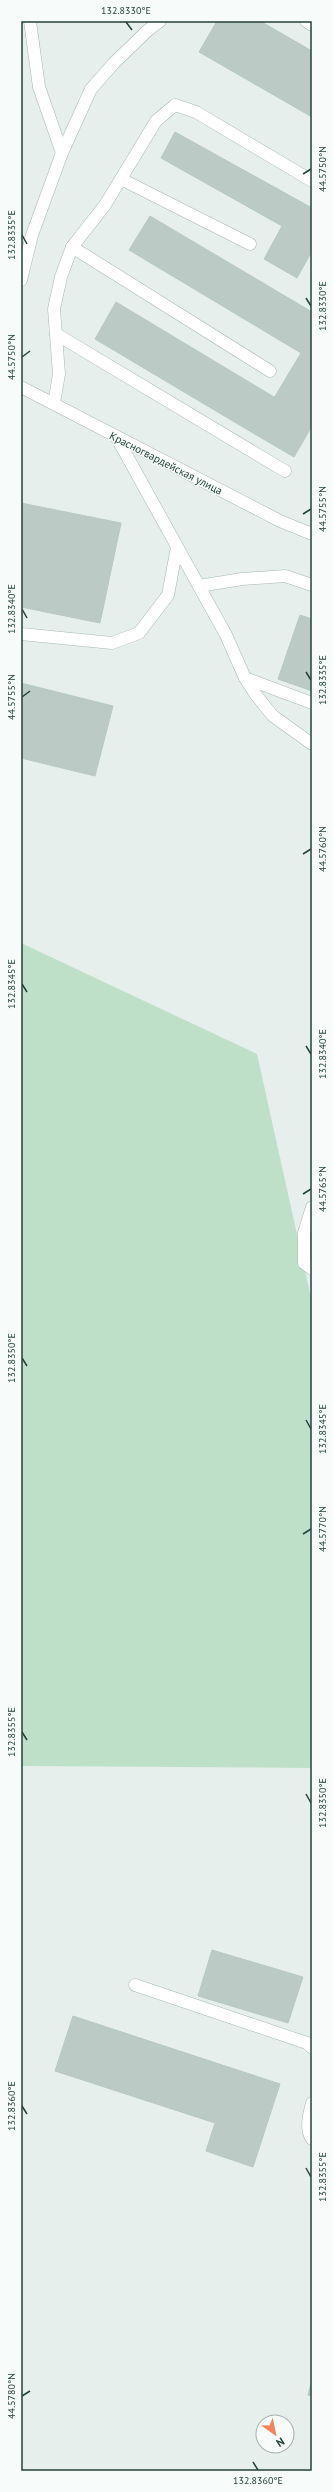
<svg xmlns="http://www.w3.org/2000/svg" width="333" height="2492" viewBox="0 0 333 2492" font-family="'PT Sans',sans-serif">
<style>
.green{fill:#bfe0c8}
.building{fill:#bbcac4;stroke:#b8c9c2}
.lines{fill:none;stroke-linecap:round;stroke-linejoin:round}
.service-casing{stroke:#a8b8b2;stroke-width:13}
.minor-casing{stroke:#a8b8b2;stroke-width:13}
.service{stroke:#fff;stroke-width:12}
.minor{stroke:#fff;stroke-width:12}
.ticks{fill:none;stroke:#24423a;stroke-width:1.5}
.labels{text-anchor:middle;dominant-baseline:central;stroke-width:3;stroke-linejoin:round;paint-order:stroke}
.street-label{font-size:11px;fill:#24423a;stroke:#f7fbf9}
.neatline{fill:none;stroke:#24423a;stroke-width:1.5}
.ticks-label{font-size:10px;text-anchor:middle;fill:#24423a}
</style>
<rect width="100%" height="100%" fill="#e6efeb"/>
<path class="green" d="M21,943L257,1054L312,1302V1768L21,1766Z"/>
<g class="building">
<path d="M217,21H260L312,51V117L199,52Z"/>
<path d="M175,132L312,208V251L297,278L264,259L282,226L161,158Z"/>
<path d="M150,216L312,312V426L294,457L253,433L301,353L129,250Z"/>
<path d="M116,302L274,397L253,433L95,339Z"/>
<path d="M21,503L121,523L100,623L21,607Z"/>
<path d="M300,615L312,619V691L278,679Z"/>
<path d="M21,683L113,706L95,776L21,758Z"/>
<path d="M212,1950L303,1977L288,2023L198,1996Z"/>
<path d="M73,2016L280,2084L253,2167L206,2151L215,2123L55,2071Z"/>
<path d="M312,2380V2396L308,2395Z"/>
</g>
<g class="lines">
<defs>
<g id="service">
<path d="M30,21L39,87L62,153"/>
<path d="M306,21L312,25"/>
<path d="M121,179L250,244"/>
<path d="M72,247L270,371"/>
<path d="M21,280L32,235L62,153L91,89L114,63L147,31L160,21"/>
<path d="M56,334L285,471"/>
<path d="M54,403L59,374L54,309L61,277L72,247L105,205L156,121L175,105L196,112L312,181"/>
<path d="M117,438L226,635L245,678L256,695L273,716L312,744"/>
<path d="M199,586L242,579L285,576L312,585"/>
<path d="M21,634L112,643L139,633L168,595L177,547"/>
<path d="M245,678L312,703"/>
<path d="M312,1207L304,1233V1263L312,1269"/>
<path d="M135,1985L307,2043L312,2048"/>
<path d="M312,2103C309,2114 305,2130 312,2139"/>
</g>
<path id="minor" d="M21,387L280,521L312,534"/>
</defs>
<use href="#service" class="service-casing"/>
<use href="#minor" class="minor-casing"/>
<use href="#service" class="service"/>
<use href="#minor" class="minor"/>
</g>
<path class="ticks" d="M126,22L132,30M303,174L311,169M22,235L27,244M306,298L311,306M22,357L30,351M303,514L311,509M22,609L27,618M306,672L311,680M22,697L30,691M303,854L311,849M22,984L27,992M306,1046L311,1054M303,1194L311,1189M22,1358L27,1366M306,1420L311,1429M303,1534L311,1529M22,1732L27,1740M306,1794L311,1803M22,2106L27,2114M306,2168L311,2177M22,2396L30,2391M253,2462L258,2470"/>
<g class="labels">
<g class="street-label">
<text transform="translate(166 463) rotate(27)">Красногвардейская улица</text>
</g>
</g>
<rect width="333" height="2492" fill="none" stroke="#f7fbf9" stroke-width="44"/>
<g transform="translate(275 2434) rotate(147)"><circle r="19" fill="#f7fbf9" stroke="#a3b1ad"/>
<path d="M0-3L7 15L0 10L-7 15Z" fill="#f4845f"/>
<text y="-6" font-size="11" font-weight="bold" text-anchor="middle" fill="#24423a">N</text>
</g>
<rect x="22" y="22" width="289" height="2448" class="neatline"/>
<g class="ticks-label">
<text x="126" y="14">132.8330°E</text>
<text transform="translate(322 169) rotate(-90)" y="4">44.5750°N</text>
<text transform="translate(11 235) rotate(-90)" y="4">132.8335°E</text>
<text transform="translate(322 306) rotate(-90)" y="4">132.8330°E</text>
<text transform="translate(11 357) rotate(-90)" y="4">44.5750°N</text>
<text transform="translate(322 509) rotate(-90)" y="4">44.5755°N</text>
<text transform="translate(11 609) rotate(-90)" y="4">132.8340°E</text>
<text transform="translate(322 680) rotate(-90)" y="4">132.8335°E</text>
<text transform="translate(11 697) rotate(-90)" y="4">44.5755°N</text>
<text transform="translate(322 849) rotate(-90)" y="4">44.5760°N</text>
<text transform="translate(11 984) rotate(-90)" y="4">132.8345°E</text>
<text transform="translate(322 1054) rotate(-90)" y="4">132.8340°E</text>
<text transform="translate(322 1189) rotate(-90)" y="4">44.5765°N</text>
<text transform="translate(11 1358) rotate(-90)" y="4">132.8350°E</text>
<text transform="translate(322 1429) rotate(-90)" y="4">132.8345°E</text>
<text transform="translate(322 1529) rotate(-90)" y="4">44.5770°N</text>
<text transform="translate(11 1732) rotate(-90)" y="4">132.8355°E</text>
<text transform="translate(322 1803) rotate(-90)" y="4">132.8350°E</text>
<text transform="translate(11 2106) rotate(-90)" y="4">132.8360°E</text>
<text transform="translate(322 2177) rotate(-90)" y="4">132.8355°E</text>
<text transform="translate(11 2396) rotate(-90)" y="4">44.5780°N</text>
<text x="258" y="2484">132.8360°E</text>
</g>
</svg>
